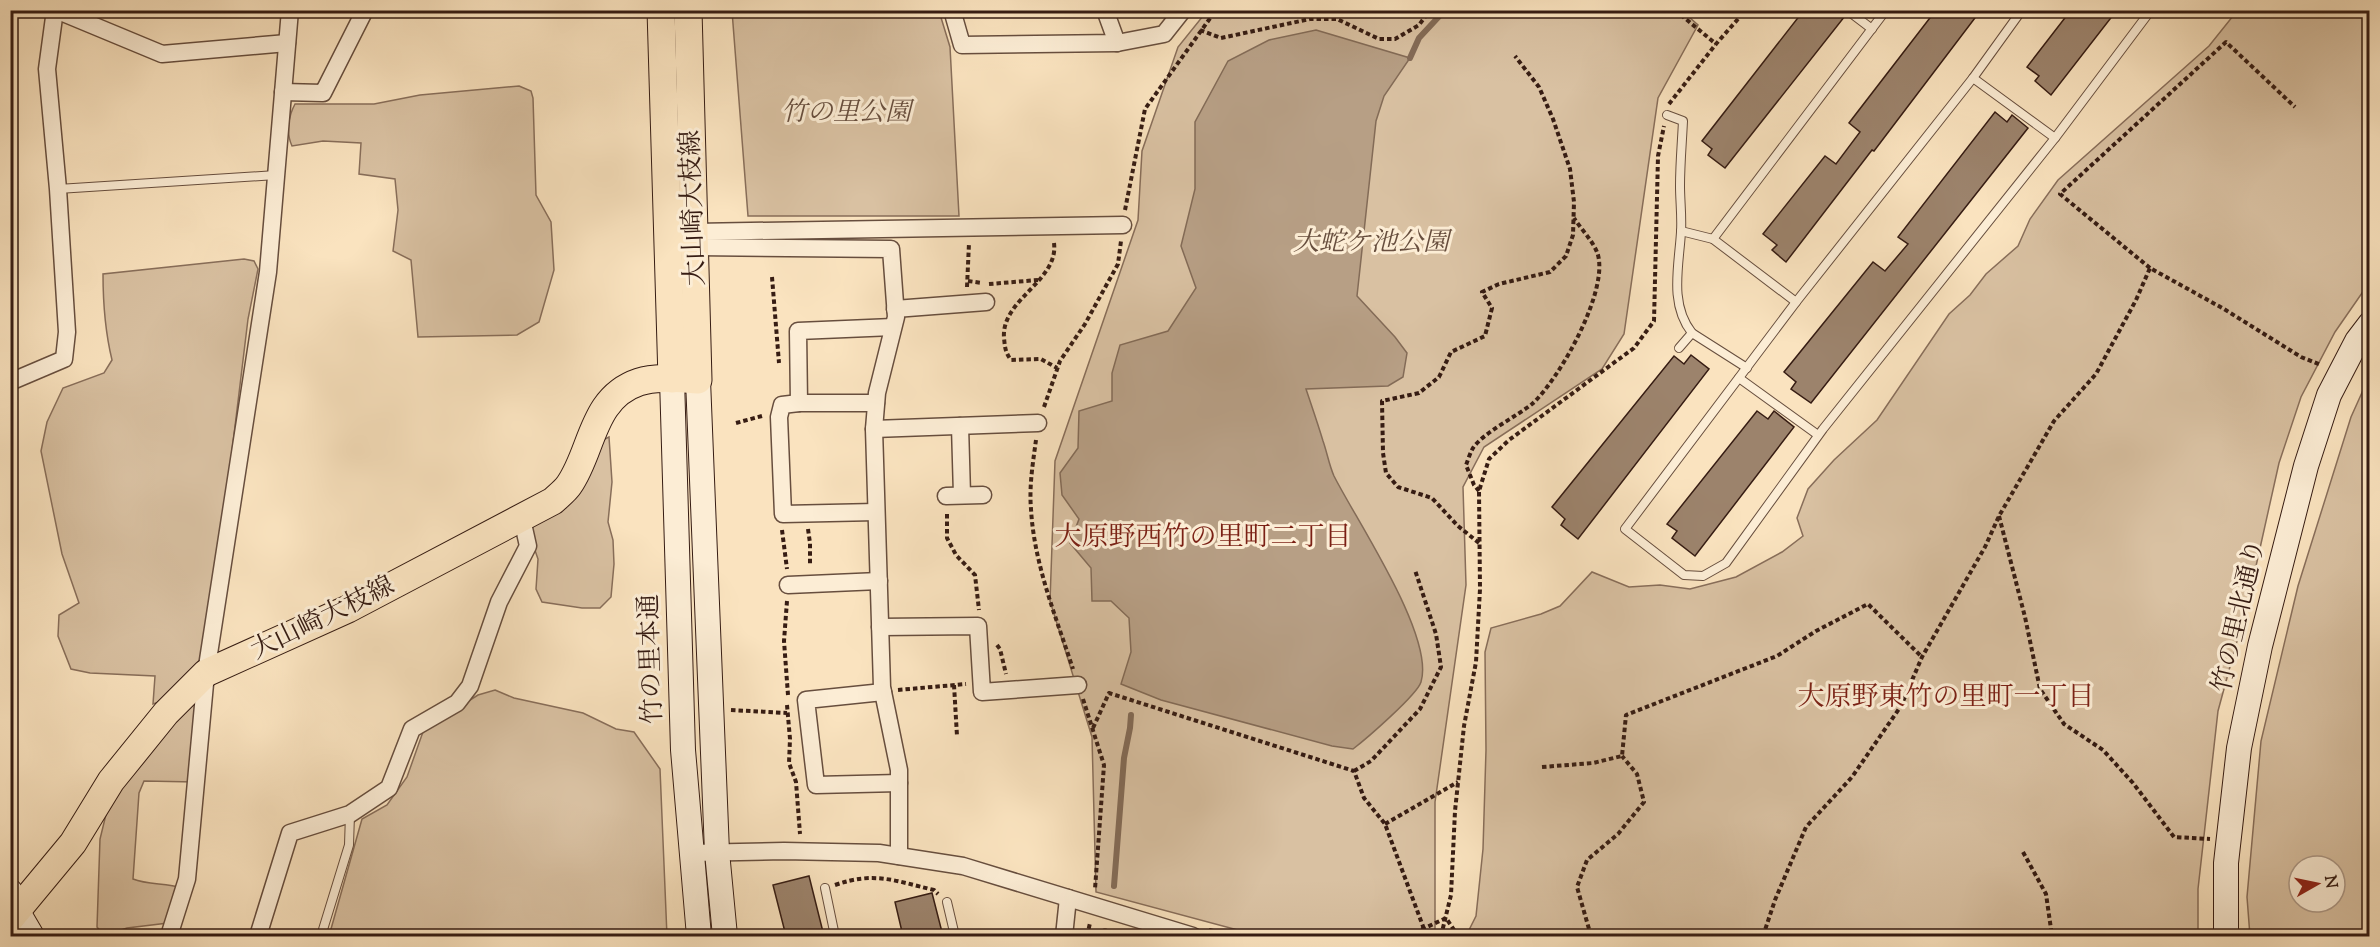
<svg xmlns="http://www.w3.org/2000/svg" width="2380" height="947" viewBox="0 0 2380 947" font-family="'Sorts Mill Goudy','Noto Serif JP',serif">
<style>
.green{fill:#d9c1a2;stroke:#886e5a;stroke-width:1.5;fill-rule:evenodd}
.water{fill:#b79f85;stroke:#836b57;stroke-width:1.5}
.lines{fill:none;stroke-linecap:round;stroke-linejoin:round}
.stream{stroke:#836b57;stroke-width:6}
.building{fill:#9c836c;stroke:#361c13;stroke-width:1.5}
.lane-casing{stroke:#674e3e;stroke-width:10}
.street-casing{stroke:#674e3e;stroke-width:19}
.secondary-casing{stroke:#361c13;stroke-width:26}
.primary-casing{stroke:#361c13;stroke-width:29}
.path{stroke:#361c13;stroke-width:4;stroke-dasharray:4.5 3;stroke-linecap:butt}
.lane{stroke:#fcedd5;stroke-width:8}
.street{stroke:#fcedd5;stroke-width:16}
.secondary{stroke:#fcedd5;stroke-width:24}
.primary{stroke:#fae3bf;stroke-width:27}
.labels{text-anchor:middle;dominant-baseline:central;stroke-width:6;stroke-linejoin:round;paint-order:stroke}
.park-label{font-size:26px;font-style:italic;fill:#674e3e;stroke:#fcedd5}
.street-label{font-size:26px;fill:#361c13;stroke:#fcedd5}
.neighbourhood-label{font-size:27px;fill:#7a1f14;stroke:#fcedd5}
</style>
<rect width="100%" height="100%" fill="#fae3bf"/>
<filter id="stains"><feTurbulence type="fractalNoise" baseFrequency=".00333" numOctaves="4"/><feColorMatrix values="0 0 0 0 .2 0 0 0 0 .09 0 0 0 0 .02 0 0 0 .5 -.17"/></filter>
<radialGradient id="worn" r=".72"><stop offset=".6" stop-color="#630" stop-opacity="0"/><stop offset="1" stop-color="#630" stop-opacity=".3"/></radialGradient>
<g class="green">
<path d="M1681,10L1698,25L1658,98L1624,334L1602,369L1484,447L1463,487L1466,585L1435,802V931L1387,936H1260L1096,892L1092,737L1050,601L1055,461L1138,220L1142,151L1178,47L1207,11Z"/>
<path d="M732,11H939L950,47L959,216H748Z"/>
<path d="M2237,11H2369V283L2335,332L2301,397L2279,463L2250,593L2218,711L2198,889V936H1466L1476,916L1483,849L1486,750L1485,652L1491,628L1541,614L1560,606L1592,572L1629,587L1660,585L1690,589L1736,577L1782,552L1803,536L1797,518L1808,489L1834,460L1877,420L1949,314L1970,295L1986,274L2018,246L2030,219L2058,180L2209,46Z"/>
<path d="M519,86L531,91L533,98L536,195L551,222L554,270L539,322L517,335L418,337L411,260L393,251L398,210L395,179L359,174L361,143L323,141L292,146C286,133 288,117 295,104H374L420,95Z"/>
<path d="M244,259L254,261L258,269L248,319L208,649L205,663L182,679L159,702L153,704L155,676L90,673L71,669L58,636L59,615L79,603L62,554L41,451L47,422L63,388L104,373L112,360C105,331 103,303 103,274Z"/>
<path d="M2369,377V936H2250L2247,897L2261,741L2298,586L2351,417ZM2299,866H2335V902H2299Z"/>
<path d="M609,437L612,482L608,522L613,540L614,564L611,597L600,608H582L542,602L536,589L538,559L527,527L595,444Z"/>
<path d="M198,683L195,782L144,781L139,793L133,879C148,885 165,883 182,888L168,923L127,928L104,936L97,927L100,839L110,798Z"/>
<path d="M495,690L514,698L583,713L616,729L634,732L660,769L667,936H329L362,819L387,805L407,777L424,729L478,695Z"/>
</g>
<path class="water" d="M1316,30L1410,58L1384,96L1376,121L1357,296L1395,337L1407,353L1403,377L1388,386L1306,389C1312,407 1318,424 1323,441C1327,452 1329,465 1334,476C1356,520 1435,636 1421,682C1417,695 1366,739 1353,749L1332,746L1161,700L1121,684L1131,652L1129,618L1111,601H1092L1091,568L1070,543L1079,519L1062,495L1060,473L1078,448L1079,411L1112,401V373L1120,345L1168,331L1196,288L1181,246L1195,189V122L1228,61L1269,40Z"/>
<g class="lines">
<g class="stream">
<path d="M1410,58L1419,38L1445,10"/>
<path d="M1114,886L1124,758L1130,728L1131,715"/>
<path d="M1105,936V931"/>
</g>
</g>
<g class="building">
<path d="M1804,10H1841L1845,16L1725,168L1708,155L1712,149L1702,141Z"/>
<path d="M1936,10H1981L1874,151L1872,150L1786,262L1772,250L1777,245L1763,234L1825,156L1836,164L1860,132L1849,123Z"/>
<path d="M2071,10H2117L2051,95L2035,81L2039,76L2027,67Z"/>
<path d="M1995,112L2007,122L2012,115L2028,128L1811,403L1791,389L1796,382L1784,372L1873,262L1885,271L1908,244L1898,237Z"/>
<path d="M1691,355L1709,369L1578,539L1561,525L1565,519L1552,507L1674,356L1684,364Z"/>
<path d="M1757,411L1768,419L1774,411L1794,427L1695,556L1672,538L1677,531L1667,524Z"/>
<path d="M809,876L824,936H786L773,885Z"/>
<path d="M932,893L943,936H903L895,902Z"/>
</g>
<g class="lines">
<defs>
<g id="lane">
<path d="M1847,10L1872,29"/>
<path d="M2022,10L1973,78L1796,302L1625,529L1684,575L1703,576L1726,563L1823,429L2055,138L2151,10"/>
<path d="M1973,78L2055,138"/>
<path d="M1667,115L1683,121C1682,142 1680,164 1680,186C1680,201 1682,216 1681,232C1679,266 1669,304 1692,333"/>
<path d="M58,189L276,175"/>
<path d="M1681,231L1713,239"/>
<path d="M1796,302L1713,239L1886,10"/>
<path d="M1679,348L1692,333L1747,368"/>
<path d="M1739,378L1818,435"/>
<path d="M825,888L835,936"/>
<path d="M947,902L955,936"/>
<path d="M321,936L349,845L350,814"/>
</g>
<g id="street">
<path d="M56,10L162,54L287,43"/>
<path d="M952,10L962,45L1117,43L1164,34L1183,10"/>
<path d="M1105,10L1117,43"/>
<path d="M283,92L323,93L365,10"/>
<path d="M695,232L1123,225"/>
<path d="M695,247L891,249L896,317L877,393L874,429L882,687L899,770V856"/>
<path d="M895,309L986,302"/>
<path d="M10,382L64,359L67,332L58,189L47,69L55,10"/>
<path d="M799,403L782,405L779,417L783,514L876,512"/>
<path d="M876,403H799L798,331L893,327"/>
<path d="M960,426L962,495"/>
<path d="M874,429L1038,423"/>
<path d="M946,496L983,495"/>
<path d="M788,585L879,581"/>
<path d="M880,627L978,626L982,692L1078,685"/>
<path d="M883,692L806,700L816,785L899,783"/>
<path d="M691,853L784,851L879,853L963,866L1193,936"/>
<path d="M169,936L187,879L206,673L268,272L290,10"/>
<path d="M258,936L290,833L350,814L389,788L412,729L457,703L470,686L499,602L528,546L522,519"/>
<path d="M1064,936L1068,898"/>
</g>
<g id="secondary">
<path d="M672,379L683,750L699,936"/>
<path d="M698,380L717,852L725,936"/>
<path d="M10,891L18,912L32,936"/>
<path d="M2226,936V863L2239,748L2260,646L2306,466L2329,395L2357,341L2370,324"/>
</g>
<g id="primary">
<path d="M661,10L672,379"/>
<path d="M10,919L73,843L111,781L166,713L206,673L348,609L553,501C558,496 565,491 569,485C593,451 591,398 639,382C657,376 679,379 698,380L688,10"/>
</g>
</defs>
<use href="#lane" class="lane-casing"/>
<use href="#street" class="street-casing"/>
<use href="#secondary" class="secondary-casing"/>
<use href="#primary" class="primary-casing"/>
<g class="path">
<path d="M1675,10L1716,44"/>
<path d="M1200,30L1221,38L1310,19H1337L1379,39H1395L1419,25L1430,10"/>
<path d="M1669,104L1716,44L1746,10"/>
<path d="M1125,210L1145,109L1216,10"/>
<path d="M1054,243C1059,281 1001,299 1004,338C1005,347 1005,352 1011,360L1041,359L1057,368"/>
<path d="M2150,268L2060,194L2226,42L2295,107"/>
<path d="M772,277L779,363"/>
<path d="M968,281L982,283"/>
<path d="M989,284L1038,280"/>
<path d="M967,287L969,243"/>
<path d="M1044,407L1060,361L1085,324L1118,264L1121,241"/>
<path d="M736,423L762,416"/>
<path d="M1036,440C1033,462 1029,486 1031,509C1034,564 1056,617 1073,669"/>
<path d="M1479,491L1474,485L1466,465C1468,460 1470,453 1473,448C1484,432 1516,417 1532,404C1559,380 1611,288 1597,252C1592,240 1581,229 1574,218"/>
<path d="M947,514V538L956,555L975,575L979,610"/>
<path d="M1999,516L2025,617L2040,689L2064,724L2103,750L2133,783L2174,837L2210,839"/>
<path d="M808,529L810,543V566"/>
<path d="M782,530L787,569"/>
<path d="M1479,543L1458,526L1432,498L1398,487L1386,473L1383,453L1382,401L1419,393L1439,377L1451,352L1485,336L1492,308L1482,292L1499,284L1550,272L1566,256L1573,235L1574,202L1570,169L1553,119L1539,87L1515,56"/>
<path d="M787,601L784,641L788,695"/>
<path d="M997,645L1000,649L1006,674"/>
<path d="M954,685L957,736"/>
<path d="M898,690L966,684"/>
<path d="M1083,699L1104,765L1095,889"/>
<path d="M787,705L790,739L789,763L796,782L800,834"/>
<path d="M731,710L787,713"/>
<path d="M1093,728L1109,693L1354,771L1364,798L1385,824L1424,929"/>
<path d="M1542,767L1593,763L1622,756L1626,715L1777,656L1816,631L1868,604L1922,657"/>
<path d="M1354,771L1371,761L1420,709L1441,667L1436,634L1415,570"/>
<path d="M1385,824L1458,782"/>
<path d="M2023,852L2046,894L2052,936"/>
<path d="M835,885C875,871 895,881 934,890L938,894"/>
<path d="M1209,930L1235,936"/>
<path d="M1087,936L1090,923"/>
<path d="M1408,936L1446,918L1458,936"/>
<path d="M1441,936L1451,895L1455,811L1464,726L1476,662L1480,589L1479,491L1489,459L1509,440L1634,348L1654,321L1658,156L1664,126"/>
<path d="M1591,936L1577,887L1587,860L1618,834L1644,802L1637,774L1622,756"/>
<path d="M1763,936L1775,900L1806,827L1852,777L1901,706L1922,657L1985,547L1999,516L2054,421L2096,374L2136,300L2150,268L2224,309L2301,357L2321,365"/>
</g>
<use href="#lane" class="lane"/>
<use href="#street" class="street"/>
<use href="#secondary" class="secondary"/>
<use href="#primary" class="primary"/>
</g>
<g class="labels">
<g class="park-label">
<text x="846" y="113">竹の里公園</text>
<text x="1371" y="243">大蛇ケ池公園</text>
</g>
<g class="street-label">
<text transform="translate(694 208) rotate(-92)">大山崎大枝線</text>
<text transform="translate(2240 616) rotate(-77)">竹の里北通り</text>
<text transform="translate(323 619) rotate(-26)">大山崎大枝線</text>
<text transform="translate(652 659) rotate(-92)">竹の里本通</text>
</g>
<g class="neighbourhood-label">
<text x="1203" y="538">大原野西竹の里町二丁目</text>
<text x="1946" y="698">大原野東竹の里町一丁目</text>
</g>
</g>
<rect width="2380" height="947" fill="none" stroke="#fae3bf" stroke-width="36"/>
<rect x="12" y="12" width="2356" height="923" fill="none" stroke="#361c13" stroke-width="3"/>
<rect x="18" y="18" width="2344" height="911" fill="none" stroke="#361c13" stroke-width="1.5"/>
<g transform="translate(2317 884) rotate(81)"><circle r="28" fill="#fcedd5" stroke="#ad9987" stroke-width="1.5"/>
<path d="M0-4.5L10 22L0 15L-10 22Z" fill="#8f2418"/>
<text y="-9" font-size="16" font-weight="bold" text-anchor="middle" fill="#361c13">N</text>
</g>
<rect width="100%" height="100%" filter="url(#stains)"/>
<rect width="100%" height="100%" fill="url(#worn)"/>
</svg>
